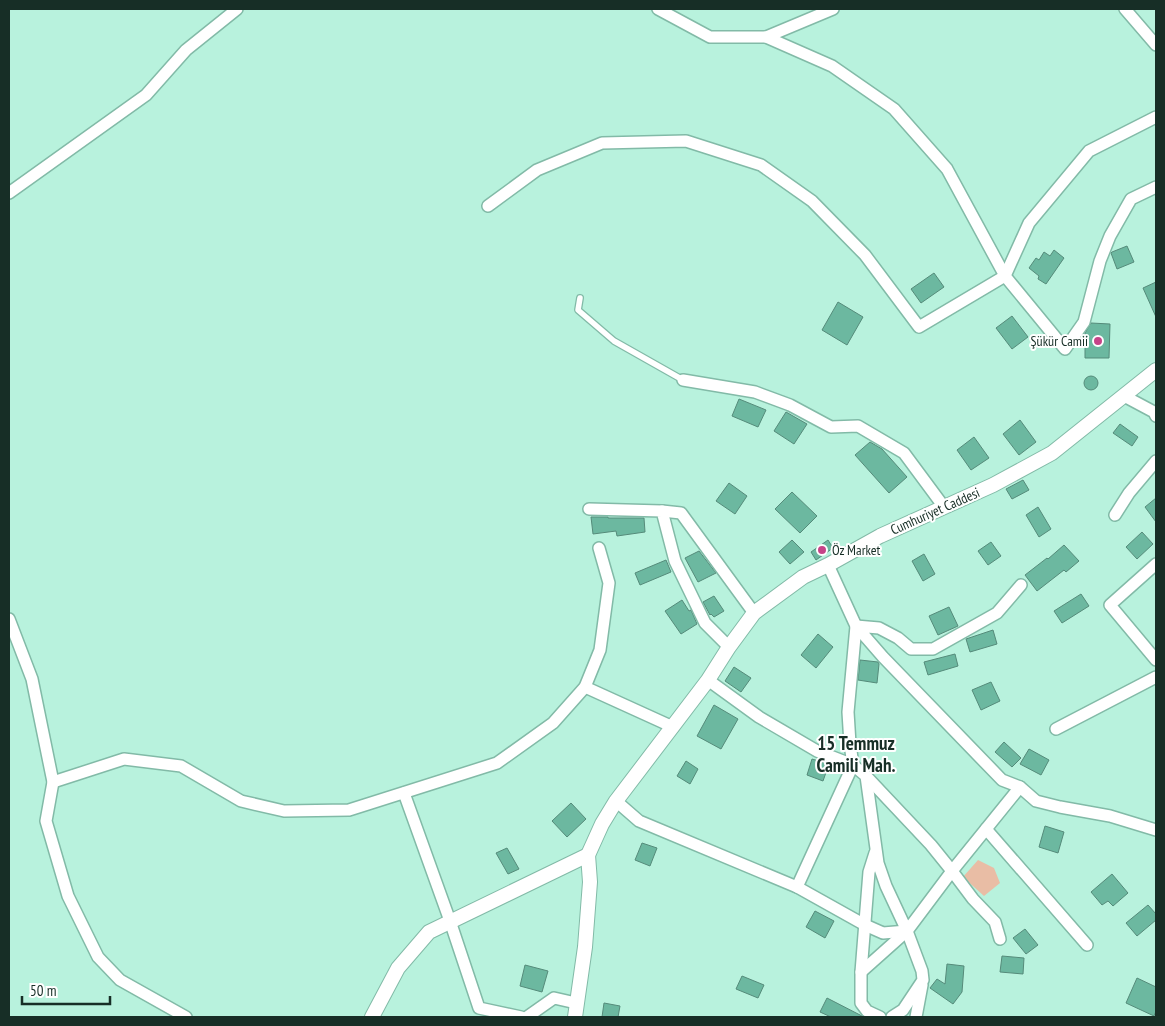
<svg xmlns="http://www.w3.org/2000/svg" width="1165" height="1026" viewBox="0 0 1165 1026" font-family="'PT Sans Narrow',sans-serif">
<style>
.park{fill:#e9bda5}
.building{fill:#6cb8a0;stroke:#558b7a}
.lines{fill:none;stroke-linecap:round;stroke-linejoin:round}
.service-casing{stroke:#82baa7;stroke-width:8}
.minor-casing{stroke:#82baa7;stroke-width:14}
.tertiary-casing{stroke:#82baa7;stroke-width:16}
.service{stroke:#fff;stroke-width:5.5}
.minor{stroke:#fff;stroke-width:11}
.tertiary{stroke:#fff;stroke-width:14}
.poi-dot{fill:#c64388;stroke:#fff;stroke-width:2}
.labels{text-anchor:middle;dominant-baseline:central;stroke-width:4;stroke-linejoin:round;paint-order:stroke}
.poi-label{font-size:14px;fill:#172e26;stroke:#fff;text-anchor:end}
.street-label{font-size:14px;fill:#172e26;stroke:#fff}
.district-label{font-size:19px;font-weight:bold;fill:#172e26;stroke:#fff}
</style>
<rect width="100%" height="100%" fill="#b8f2dd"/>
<path class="park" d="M978,860L994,868L1000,883L984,896L963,877Z"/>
<g class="building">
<path d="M1127,246L1134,262L1117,269L1111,253L1112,252Z"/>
<path d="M1054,250L1064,258L1046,284L1038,279L1039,276L1029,268L1036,258L1039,260L1044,252L1050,256Z"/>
<path d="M934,273L944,287L921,303L911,289Z"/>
<path d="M1156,282V317L1143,288Z"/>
<path d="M838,302L863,317L847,345L822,330Z"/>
<path d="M1012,316L1028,337L1012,349L996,328Z"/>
<path d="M1091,323L1110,324L1109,358H1085V333Z"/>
<circle cx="1091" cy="383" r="7"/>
<path d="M739,399L766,410L758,427L732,416Z"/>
<path d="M786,412L807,424L794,444L774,431Z"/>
<path d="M1020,420L1036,442L1019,455L1003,434Z"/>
<path d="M1120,424L1138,437L1132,446L1113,433Z"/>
<path d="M974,437L989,458L971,470L957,450Z"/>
<path d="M870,442L882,449L907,477L889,493L855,455Z"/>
<path d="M1023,480L1029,490L1012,499L1006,489Z"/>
<path d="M729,483L747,496L735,514L716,501Z"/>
<path d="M792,492L817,516L800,533L775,509Z"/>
<path d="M1156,498V522L1145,507Z"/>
<path d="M1038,507L1051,529L1039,537L1026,515Z"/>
<path d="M591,517H608V518H644L645,532L617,536L616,531L593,534Z"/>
<path d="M1142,532L1153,544L1137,559L1126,547Z"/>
<path d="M792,540L804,552L790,564L779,552Z"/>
<path d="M828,540L833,548L816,560L811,552Z"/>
<path d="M991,542L1001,556L988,565L978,551Z"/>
<path d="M1064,545L1079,561L1066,572L1064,570L1037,591L1025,575L1047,558L1048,559Z"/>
<path d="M699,551L716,573L698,582L685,558Z"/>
<path d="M924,554L935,574L923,581L912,561Z"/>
<path d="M666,560L671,572L640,585L635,573Z"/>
<path d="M1081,594L1089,606L1062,623L1054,611Z"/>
<path d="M714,596L724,611L714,617L711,614L710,615L703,602Z"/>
<path d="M682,600L689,611L691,610L697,624L681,634L665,611Z"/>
<path d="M949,607L958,626L938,635L929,616Z"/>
<path d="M993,630L997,644L970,652L966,639Z"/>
<path d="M818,634L833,647L816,668L801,655Z"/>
<path d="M955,654L958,666L928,675L924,662Z"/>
<path d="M860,660L878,662L879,664L877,683L858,680Z"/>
<path d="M734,667L751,678L741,692L725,681Z"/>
<path d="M991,682L1000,701L981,710L972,690Z"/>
<path d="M714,705L738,719L721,749L697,736Z"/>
<path d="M1004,742L1021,758L1012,767L995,752Z"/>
<path d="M1029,749L1049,760L1041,775L1020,764Z"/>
<path d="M812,759L829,764L823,781L807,775Z"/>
<path d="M686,761L698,769L690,784L677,776Z"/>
<path d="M571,803L586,819L567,837L552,821Z"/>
<path d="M1045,826L1064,832L1058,853L1039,847Z"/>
<path d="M642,843L657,848L650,866L635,860Z"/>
<path d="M507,848L519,869L508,874L496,853Z"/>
<path d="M1112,874L1128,893L1113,906L1108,901L1102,905L1091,892Z"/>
<path d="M1148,905L1156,914V920L1137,936L1126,923Z"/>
<path d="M815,911L834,921L825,938L806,927Z"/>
<path d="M1025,929L1038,945L1026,954L1013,938Z"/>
<path d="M1002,956L1024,958L1023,974L1000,972Z"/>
<path d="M947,964L964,966L962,992L953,1004L930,988L937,979L945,984Z"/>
<path d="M525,965L548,971L542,992L520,986Z"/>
<path d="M742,976L764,985L758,998L736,989Z"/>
<path d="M1137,978L1156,987V1011L1154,1016L1126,1003Z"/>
<path d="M827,998L862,1016L863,1017H831L820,1012Z"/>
<path d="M604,1003L620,1006L618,1017H602Z"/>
</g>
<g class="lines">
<defs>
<path id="service" d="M580,298L578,310L614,341L683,380"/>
<g id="minor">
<path d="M658,9L710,37H766L833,9"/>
<path d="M1125,9L1156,45"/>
<path d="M1156,117L1089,151L1029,223L1005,276L1065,349L1084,322L1100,261L1110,236L1131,199L1156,187"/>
<path d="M9,193L146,95L186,50L237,9"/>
<path d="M488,206L537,170L602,143L686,141L761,165L812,201L865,255L919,327L1005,276L947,169L894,109L832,66L766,37"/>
<path d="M683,380L755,392L790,405L831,427L858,426L904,453L944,507"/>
<path d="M1124,396L1154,412L1156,416"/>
<path d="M589,509L662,511L675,561L705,623L729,647"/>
<path d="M662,511L681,513L754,613"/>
<path d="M1115,515L1129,493L1156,461"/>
<path d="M1156,564L1110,605L1156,660"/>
<path d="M828,565L856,626L848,712L850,744L853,765L866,776L878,863L886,886L907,931L922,971L923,980L903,1010L892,1017"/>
<path d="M1021,585L997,613L933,649H911L898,638L879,628L856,626L883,657L1002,780L1020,787L1036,801L1060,807L1110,816L1156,830"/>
<path d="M9,619L32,679L53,782L46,821L68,896L98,957L120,980L186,1017"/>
<path d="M708,680L759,717L817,751L853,765L797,887"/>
<path d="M585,687L673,727"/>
<path d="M1056,729L1156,677"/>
<path d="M866,776L931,845L952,871L973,899L995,922L1000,939"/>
<path d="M53,782L124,759L181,766L241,801L284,811L349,810L497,763L553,723L585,687L600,650L609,583L599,548"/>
<path d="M404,793L450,921L479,1008L521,1017"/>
<path d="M616,801L639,821L797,887L865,925L883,933L907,931"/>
<path d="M986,829L1087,945"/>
<path d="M875,853L869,872L861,972V1003L867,1011L880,1017"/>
<path d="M861,972L907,931L952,871L1020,787"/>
<path d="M527,1017L554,998L576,1003"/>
<path d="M916,1017L922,985"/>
</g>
<g id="tertiary">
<path d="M588,855L602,824L616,801L708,680L729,647L754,613L803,577L828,565L880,536L993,485L1052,453L1156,370"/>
<path d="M372,1017L398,968L429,932L588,855"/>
<path d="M575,1017L585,947L590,882L588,855"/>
</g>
</defs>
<use href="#service" class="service-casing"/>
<use href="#minor" class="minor-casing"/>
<use href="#tertiary" class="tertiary-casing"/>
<use href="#service" class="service"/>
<use href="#minor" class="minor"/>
<use href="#tertiary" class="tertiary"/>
</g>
<g class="poi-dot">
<circle cx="1098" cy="341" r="5"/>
<circle cx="822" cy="550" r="5"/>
</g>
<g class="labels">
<g class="poi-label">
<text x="1088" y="341">Şükür Camii</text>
<text x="832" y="550" text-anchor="start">Öz Market</text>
</g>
<g class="street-label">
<text transform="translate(935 511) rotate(-24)">Cumhuriyet Caddesi</text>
</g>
<g class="district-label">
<text x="856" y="743">15 Temmuz<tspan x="856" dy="22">Camili Mah.</tspan></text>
</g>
</g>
<rect width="1165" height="1026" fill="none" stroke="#172e26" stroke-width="20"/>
<path d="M22 996v8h88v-8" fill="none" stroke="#172e26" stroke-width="2.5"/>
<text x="30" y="996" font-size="15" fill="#172e26" stroke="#ffffff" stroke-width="4" paint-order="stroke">50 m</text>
</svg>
